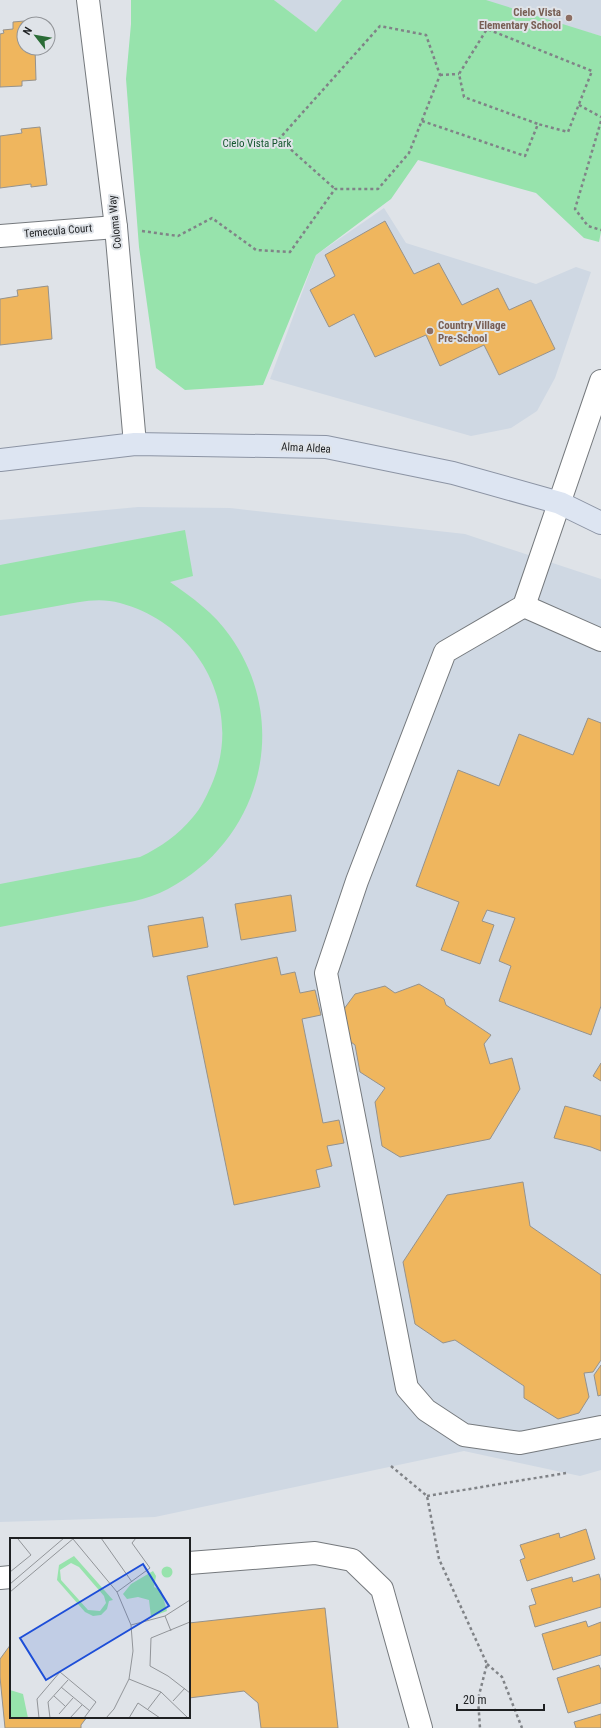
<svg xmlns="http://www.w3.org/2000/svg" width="601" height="1728" viewBox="0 0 601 1728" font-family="'Roboto Condensed',sans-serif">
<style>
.built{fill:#cfd8e3}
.green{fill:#97e3ac}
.building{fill:#efb65e;stroke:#95928d}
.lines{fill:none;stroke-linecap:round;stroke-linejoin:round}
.minor-casing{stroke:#75797d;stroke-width:24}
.major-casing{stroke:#8c94a4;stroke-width:24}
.path{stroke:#808387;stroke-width:2.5;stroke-dasharray:3 3;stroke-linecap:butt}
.minor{stroke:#fff;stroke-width:22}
.major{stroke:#dde5f2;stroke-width:22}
.education-dot{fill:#8d6e63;stroke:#dfe3e8;stroke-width:1.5}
.labels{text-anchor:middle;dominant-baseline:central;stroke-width:4;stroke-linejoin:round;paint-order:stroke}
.education-label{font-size:11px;font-weight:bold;fill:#785e54;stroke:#dfe3e8;text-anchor:end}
.park-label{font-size:11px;fill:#15572f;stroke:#dfe3e8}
.street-label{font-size:11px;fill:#1e2022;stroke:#dfe3e8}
.inset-road{fill:none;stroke:#929599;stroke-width:1}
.view{fill:#1d4ed8;fill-opacity:0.15;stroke:#1d4ed8;stroke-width:2}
.inset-edge{fill:none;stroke:#1e2022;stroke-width:2}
</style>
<rect width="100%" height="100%" fill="#dfe3e8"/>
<g class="built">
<path d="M274,0H342L316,32Z"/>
<path d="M474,0H601V36Z"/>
<path d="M384,208L406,243L536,284L576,267L591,272L555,378L537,411L511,428L471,436L270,379L316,255Z"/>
<path d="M138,507L230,508L465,534L601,579V1470L580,1476L464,1451L155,1517L0,1522V520Z"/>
</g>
<g class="green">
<path d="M131,0H274L316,32L342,0H486L601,36V232L599,242L584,238L536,193L418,160L391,199L316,255L263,385L185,390L156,368L139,247L126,79L131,24Z"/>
<path d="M185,530L193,576L170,582C193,598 214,613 230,636C292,723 261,840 168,889C146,901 122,903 98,908C65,914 33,921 0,927V884L140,857C161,847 178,835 193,817C201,808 206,797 211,786C245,709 199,624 120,603C99,597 78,602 57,606C38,609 19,613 0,616V565Z"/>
</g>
<g class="building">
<path d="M36,20V24H24V48H35L36,80L22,81V86L0,87V34L4,33L3,30L13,29V22Z"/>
<path d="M40,127L47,185L31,187V184L0,188V136L22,133L21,129Z"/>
<path d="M385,221L414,274L439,263L462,305L498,288L509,310L531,300L555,349L499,375L484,345L440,366L426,335L375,357L354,314L329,327L310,290L335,276L325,255Z"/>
<path d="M48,286L52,339L0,345V299L18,296L17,290Z"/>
<path d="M588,718L601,723V1006L591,1035L499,1001L511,966L499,961L515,918L487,910L482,921L494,925L480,964L441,950L459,902L416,886L458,770L499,786L519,734L573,755Z"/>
<path d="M291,895L296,931L241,940L235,904Z"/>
<path d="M203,917L208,947L153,957L148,926Z"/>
<path d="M277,957L281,975L295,972L300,993L315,990L321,1015L302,1019L323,1123L339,1120L344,1143L327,1146L332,1166L316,1170L320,1187L234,1205L187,976Z"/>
<path d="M419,984L444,999L446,1005L491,1035L484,1044L490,1064L512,1058L520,1089L490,1139L400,1157L382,1146L375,1102L385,1088L360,1072L355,1045L347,1039L341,1013L355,994L385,986L395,993Z"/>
<path d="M601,1063V1081L593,1076Z"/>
<path d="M565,1106L601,1116V1151L591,1147L554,1138Z"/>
<path d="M523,1182L530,1226L601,1275V1360L593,1372L584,1373L589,1397L579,1413L558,1419L524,1398V1386L455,1340L443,1343L415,1324L403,1262L447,1195Z"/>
<path d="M601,1365V1395L598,1396L594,1375Z"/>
<path d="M586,1529L595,1559L527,1581L520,1560L525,1558L520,1545L559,1533L560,1538Z"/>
<path d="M599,1574L601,1581V1607L535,1627L529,1606L536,1604L531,1589L572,1577L573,1582Z"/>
<path d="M325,1608L338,1728H261L258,1703L244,1691L189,1698V1623Z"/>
<path d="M586,1621L588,1627L601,1622V1655L553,1670L542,1634Z"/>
<path d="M11,1644V1717H87L81,1725V1728H5L0,1677V1659Z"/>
<path d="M599,1665L601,1670V1703L568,1713L557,1678Z"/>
<path d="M601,1714V1728H576L574,1722Z"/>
</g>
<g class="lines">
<defs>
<g id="minor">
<path d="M88,0L116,227L135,444"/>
<path d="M0,236L116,227"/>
<path d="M601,381L524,606L445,652L357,881L326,973L407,1388L426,1410L464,1435L520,1443L601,1427"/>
<path d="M524,606L601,640"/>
<path d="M189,1563L315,1553L352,1560L382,1589L421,1728"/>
<path d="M0,1578L11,1577"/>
</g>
<path id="major" d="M0,460L135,444L326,447L453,473L560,503L601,523"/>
</defs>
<use href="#minor" class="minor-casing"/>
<use href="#major" class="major-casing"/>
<g class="path">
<path d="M440,75L459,74"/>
<path d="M579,105L601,117"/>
<path d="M422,121L525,156L538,124L464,97L459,74L487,29L592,71L568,132L538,124"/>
<path d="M601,121L575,209L588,226L601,230"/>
<path d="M142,231L178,236L212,218L256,250L290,252L335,189H378L409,153L440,75L426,35L380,26L279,139L335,189"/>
<path d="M391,1466L427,1496L439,1559L487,1664L478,1699L480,1728"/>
<path d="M427,1496L566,1473"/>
<path d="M487,1664L502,1677L522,1728"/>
</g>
<use href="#minor" class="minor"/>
<use href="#major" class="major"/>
</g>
<g class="education-dot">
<circle cx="569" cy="18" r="4"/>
<circle cx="430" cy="331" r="4"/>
</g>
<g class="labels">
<g class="education-label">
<text x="561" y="12">Cielo Vista<tspan x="561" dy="13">Elementary School</tspan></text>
<text x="438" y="325" text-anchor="start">Country Village<tspan x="438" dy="13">Pre-School</tspan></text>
</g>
<g class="park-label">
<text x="257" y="143">Cielo Vista Park</text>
</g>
<g class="street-label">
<text transform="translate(115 222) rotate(-96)">Coloma Way</text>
<text transform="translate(58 231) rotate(-5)">Temecula Court</text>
<text transform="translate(306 448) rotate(3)">Alma Aldea</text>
</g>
</g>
<g transform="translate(10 1538)">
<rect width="180" height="180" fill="#dfe3e8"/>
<path d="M64,18L103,62L99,63L97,71L91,77L83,78L75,74L47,42L49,27ZM61,25L69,29L94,58L96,65L90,73L78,72L51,42L50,32ZM151.5 34a5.5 5.5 0 1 1 11 0a5.5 5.5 0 1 1-11 0ZM143,33L146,38L144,49L151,52L157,73L141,79L139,62L128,59L117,61L113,56L121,46ZM0,152L13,156L18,180H0Z" fill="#97e3ac" fill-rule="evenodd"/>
<path class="inset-road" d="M91,0L122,44M63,1L107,54L121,87L123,113L119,141L104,171L96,180M0,34L21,17L8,1M0,46L54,0M0,54L64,0M107,54L140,30L122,5L126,0M155,78L161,93M180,84L141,100L140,128L158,138L180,155M121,87L155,78L180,62M119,141L151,154L178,180M51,149L80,173M44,158L55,168M163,163L175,150M138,171L151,154M49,176L63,160M29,180L27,161L50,134L86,164L74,180M40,180L38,164L58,142M60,180L72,167M119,180L128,165L150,180"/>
<path class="view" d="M133,26L159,68L36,142L10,100Z"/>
<rect width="180" height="180" class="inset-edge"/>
</g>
<g transform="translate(36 36) rotate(301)"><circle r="19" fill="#dfe3e8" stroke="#929599"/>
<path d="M0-3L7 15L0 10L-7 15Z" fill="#2a6c36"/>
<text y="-6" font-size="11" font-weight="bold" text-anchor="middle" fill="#1e2022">N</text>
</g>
<path d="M457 1704v6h87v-6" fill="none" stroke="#1e2022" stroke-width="2"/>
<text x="463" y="1704" font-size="12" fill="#1e2022" stroke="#dfe3e8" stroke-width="3" paint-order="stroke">20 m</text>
</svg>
